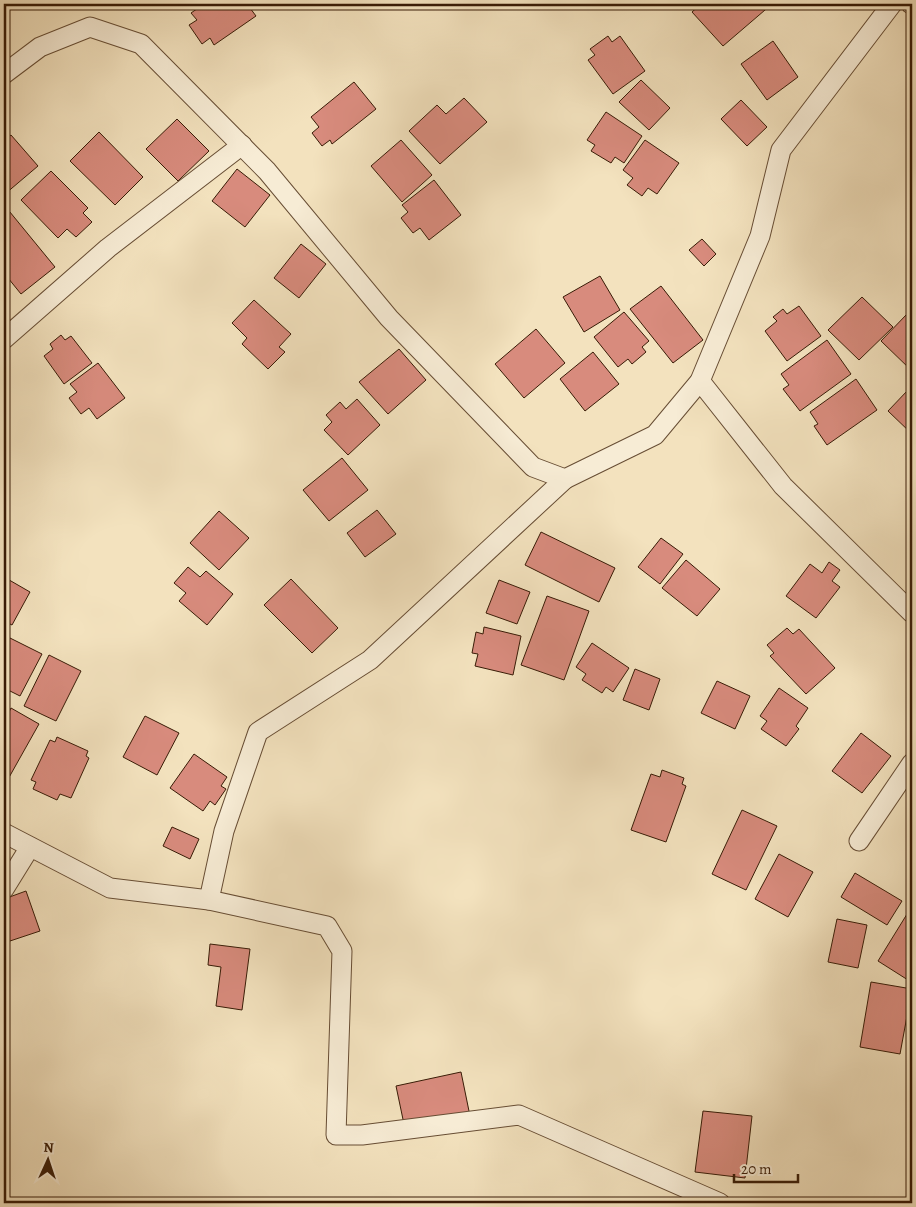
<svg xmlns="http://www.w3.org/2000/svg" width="916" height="1207" viewBox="0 0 916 1207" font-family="Alegreya,serif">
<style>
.building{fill:#d88b7d;stroke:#381b06}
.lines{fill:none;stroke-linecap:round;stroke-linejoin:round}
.street-casing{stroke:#674d34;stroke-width:21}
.street{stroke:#f7ecd5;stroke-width:19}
</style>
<rect width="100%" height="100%" fill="#f3e2be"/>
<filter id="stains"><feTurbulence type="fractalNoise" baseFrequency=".004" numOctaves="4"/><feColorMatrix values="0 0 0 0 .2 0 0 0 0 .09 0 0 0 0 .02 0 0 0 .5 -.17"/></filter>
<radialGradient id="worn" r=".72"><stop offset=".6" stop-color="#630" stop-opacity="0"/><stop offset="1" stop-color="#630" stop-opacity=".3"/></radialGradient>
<g class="building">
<path d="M204,4H247L256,16L214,45L210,38L202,44L189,25L197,20L191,13Z"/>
<path d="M701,4H772L723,46L692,12Z"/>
<path d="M608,36L612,42L620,36L645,71L613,94L588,60L595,55L590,49Z"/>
<path d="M773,41L798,77L767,100L741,64Z"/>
<path d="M641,80L670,108L649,130L619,102Z"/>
<path d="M354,82L376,109L332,144L330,140L322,146L312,133L319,127L311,117Z"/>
<path d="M464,98L487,122L440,164L409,131L437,105L446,114Z"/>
<path d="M741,100L767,127L747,146L721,119Z"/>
<path d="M606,112L642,136L624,163L615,157L611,163L591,151L595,145L587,140Z"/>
<path d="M177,119L209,151L178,181L146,149Z"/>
<path d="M99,132L143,177L115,205L70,161Z"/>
<path d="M11,135L38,166L5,194L4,137L6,139Z"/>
<path d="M401,140L432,175L402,202L371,166Z"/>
<path d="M645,140L679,163L657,194L648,188L642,196L627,185L633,178L623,170Z"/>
<path d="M237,169L270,195L245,227L212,201Z"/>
<path d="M51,171L88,208L83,213L92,222L76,237L67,229L58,238L21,200Z"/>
<path d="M434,180L461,215L429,240L420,228L413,233L401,218L408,212L402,205Z"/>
<path d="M5,206L55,267L21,294L4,273Z"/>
<path d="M702,239L716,254L704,266L689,250Z"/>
<path d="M301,244L326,264L299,298L274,278Z"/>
<path d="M600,276L620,310L584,332L563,297Z"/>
<path d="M661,286L703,340L673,363L630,309Z"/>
<path d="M862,297L893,327L859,360L828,330Z"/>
<path d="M254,300L291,334L279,347L285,352L268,369L242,344L247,338L232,323Z"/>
<path d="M799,306L821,336L787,361L765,331L777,321L773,317L783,309L787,314Z"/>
<path d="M624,312L649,341L642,347L646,352L632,364L628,359L618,367L594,337Z"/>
<path d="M907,314L912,319V371L881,341Z"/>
<path d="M536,329L565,363L524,398L495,364Z"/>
<path d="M61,335L65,340L71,336L92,363L64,384L44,356L53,349L50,344Z"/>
<path d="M827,340L851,374L800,411L783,389L789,385L781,374Z"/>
<path d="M399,349L426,380L388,414L359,382Z"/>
<path d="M593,352L619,384L585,411L560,379Z"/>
<path d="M98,363L125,398L97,419L89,408L81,414L69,398L77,392L70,384Z"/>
<path d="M856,379L877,410L827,445L814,426L818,424L810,412Z"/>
<path d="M908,390L912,395V434L888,411Z"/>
<path d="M357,399L380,425L348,455L324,430L332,422L326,415L340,402L346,409Z"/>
<path d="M342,458L368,490L329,521L303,490Z"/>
<path d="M377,510L396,534L365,557L347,533Z"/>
<path d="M219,511L249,538L219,570L190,543Z"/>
<path d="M541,532L615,568L599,602L525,565Z"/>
<path d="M661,538L683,554L660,584L638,567Z"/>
<path d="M686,560L720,589L697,616L662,588Z"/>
<path d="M829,562L840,570L832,581L840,587L816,618L786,596L810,564L822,573Z"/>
<path d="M188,567L200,577L206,571L233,594L207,625L179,601L186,593L174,583Z"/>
<path d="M4,577L30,592L12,625L4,621Z"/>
<path d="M291,579L338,628L312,653L264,605Z"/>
<path d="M499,580L530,592L517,624L486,613Z"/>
<path d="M547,596L589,611L564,680L521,665Z"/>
<path d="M484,627L521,636L513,675L475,666L478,654L472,653L476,632L483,634Z"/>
<path d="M787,628L793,634L799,629L835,668L806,694L770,656L774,653L767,645Z"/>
<path d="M6,636L42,654L20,696L4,688V640Z"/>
<path d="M592,643L629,668L613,692L606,687L602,693L582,680L586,674L576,667Z"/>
<path d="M49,655L81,671L56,721L24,706Z"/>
<path d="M635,669L660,679L649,710L623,700Z"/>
<path d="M717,681L750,696L735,729L701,713Z"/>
<path d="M779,688L808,708L796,726L799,729L786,746L761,729L767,721L760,716Z"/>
<path d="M11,708L39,724L7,781L4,779V722Z"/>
<path d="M145,716L179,733L157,775L123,757Z"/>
<path d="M861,733L891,756L862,793L832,771Z"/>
<path d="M57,737L88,751L86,756L89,758L71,798L60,794L57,800L33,789L36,782L31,780L50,740L55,742Z"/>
<path d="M194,754L227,777L221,786L226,789L215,805L210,801L203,811L170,788Z"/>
<path d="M662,770L684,778L682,784L686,786L666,842L631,830L651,774L660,777Z"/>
<path d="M742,810L777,826L746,890L712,874Z"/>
<path d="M172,827L199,839L190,859L163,846Z"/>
<path d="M779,854L813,872L788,917L755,899Z"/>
<path d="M855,873L902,901L887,925L841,897Z"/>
<path d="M26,891L40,931L4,943V899Z"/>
<path d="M912,906V973L908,980L878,961Z"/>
<path d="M837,919L867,925L858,968L828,962Z"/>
<path d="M210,944L250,949L242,1010L216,1006L221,967L208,965Z"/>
<path d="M871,982L912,989L900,1054L860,1047Z"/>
<path d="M461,1072L470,1116L405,1129L396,1086Z"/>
<path d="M703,1111L752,1116L745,1178L695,1172Z"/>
</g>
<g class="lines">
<defs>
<g id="street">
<path d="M911,4H912"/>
<path d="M4,74L40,47L90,27L141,44L267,171L389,318L533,467L565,479L655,435L700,381L760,236L781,150L892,4"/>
<path d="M4,339L108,248L242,145"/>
<path d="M700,381L783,486L912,613"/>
<path d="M565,479L370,660L258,732L224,831L209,900L327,926L342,951L336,1135H362L519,1115L720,1203"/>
<path d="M4,833L110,888L209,900"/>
<path d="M859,841L912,763"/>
<path d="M4,889L30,847"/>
</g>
</defs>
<use href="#street" class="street-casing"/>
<use href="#street" class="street"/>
</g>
<rect width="916" height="1207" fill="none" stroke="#f3e2be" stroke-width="20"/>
<rect x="5" y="5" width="906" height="1197" fill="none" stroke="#381b06" stroke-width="2.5"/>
<rect x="10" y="10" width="896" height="1187" fill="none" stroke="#381b06"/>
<g transform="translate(48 1160) rotate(3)" stroke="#f7ecd5" stroke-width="4" paint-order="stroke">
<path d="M0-4L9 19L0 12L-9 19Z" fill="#381b06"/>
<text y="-8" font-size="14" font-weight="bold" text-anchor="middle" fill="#381b06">N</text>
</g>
<path d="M734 1174v8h64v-8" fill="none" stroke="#381b06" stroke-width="2.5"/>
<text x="741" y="1174" font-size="15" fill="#381b06" stroke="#f7ecd5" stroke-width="4" paint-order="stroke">20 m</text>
<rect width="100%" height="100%" filter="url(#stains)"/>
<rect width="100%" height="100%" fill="url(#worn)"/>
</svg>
